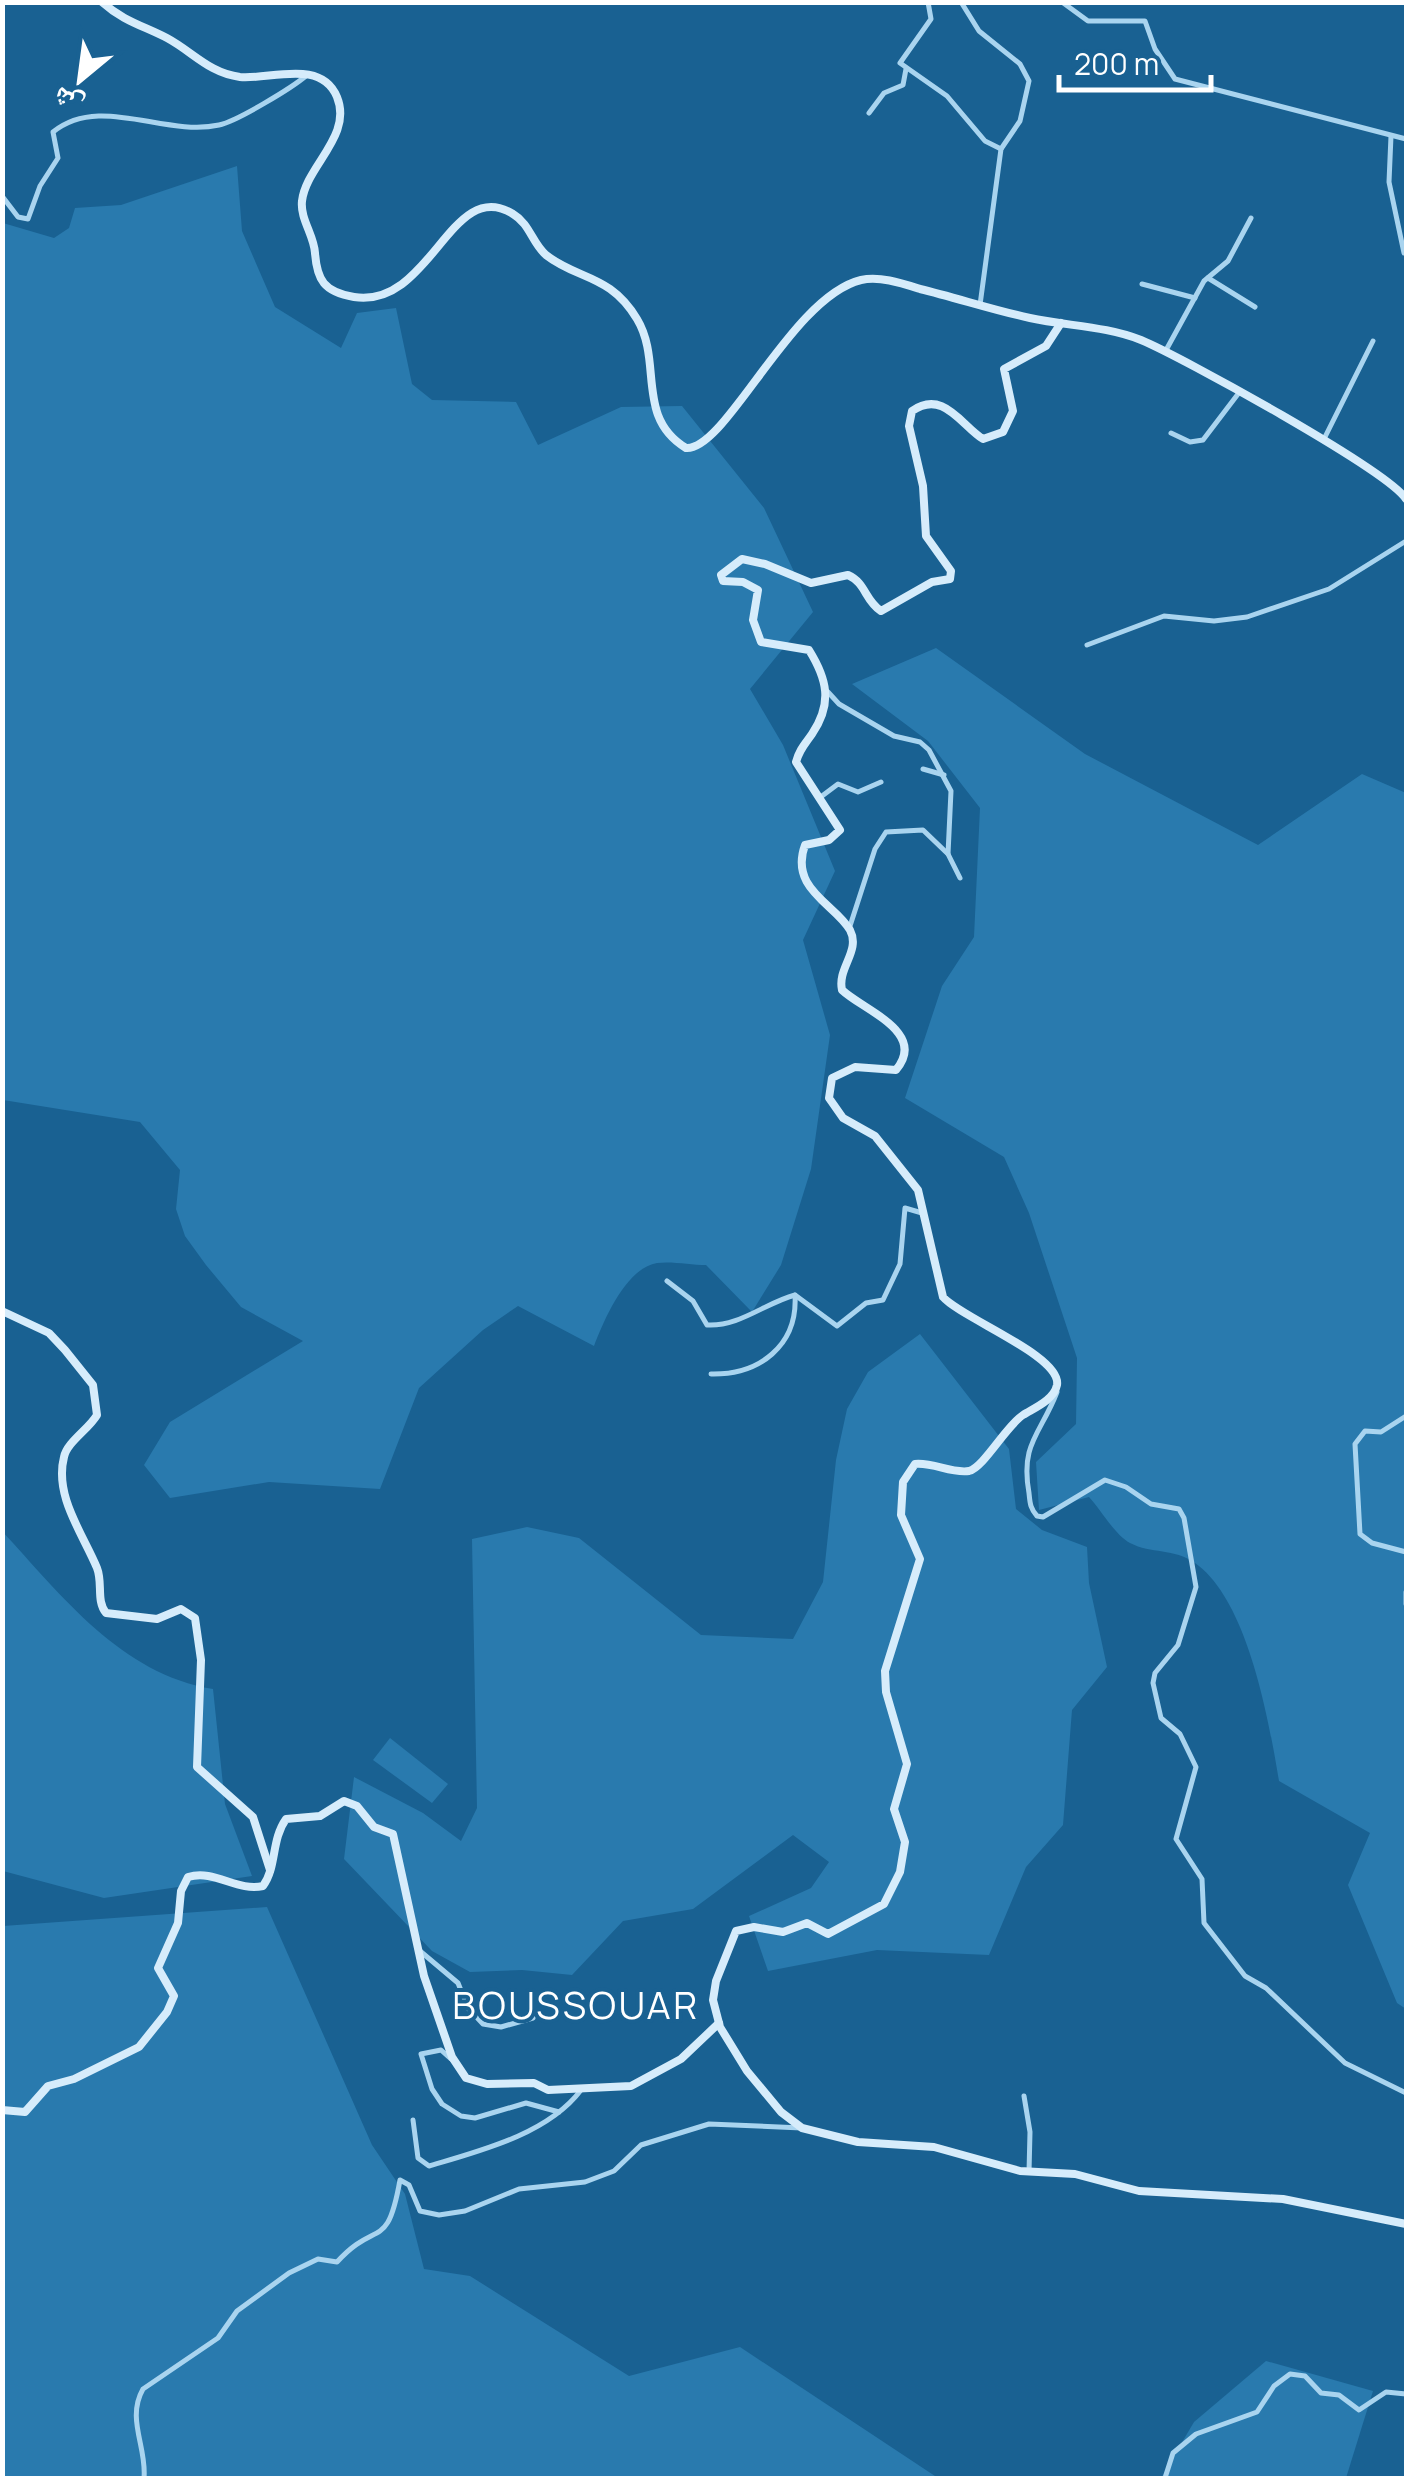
<svg xmlns="http://www.w3.org/2000/svg" width="1409" height="2481" viewBox="0 0 1409 2481" font-family="Manrope,'Noto Naskh Arabic',sans-serif">
<style>
.green{fill:#297aae}
.lines{fill:none;stroke-linecap:round;stroke-linejoin:round}
.street{stroke:#a9d4ef;stroke-width:5}
.secondary{stroke:#d6ecfb;stroke-width:8}
.labels{text-anchor:middle;dominant-baseline:central;stroke-width:8;stroke-linejoin:round;paint-order:stroke}
.quarter-label{font-size:38px;letter-spacing:2.5px;fill:#fff;stroke:#196192}
</style>
<rect width="100%" height="100%" fill="#196192"/>
<g class="green">
<path d="M237,166L242,231L275,307L341,348L357,313L396,308L412,384L432,400L516,402L538,445L621,407L682,406L764,508L813,612L750,689L783,745L835,871L803,940L830,1035L811,1169L781,1265L752,1312L706,1265C691,1265 672,1261 657,1263C626,1268 604,1320 594,1346L518,1306L483,1330L419,1388L380,1489L269,1482L170,1498L144,1465L170,1422L303,1341L241,1307L206,1265L185,1236L176,1209L180,1170L140,1122L3,1100V223L54,238L69,228L75,208L121,205Z"/>
<path d="M936,648L1085,754L1258,845L1362,774L1406,793V2009L1397,2003L1348,1885L1370,1833L1279,1781C1269,1721 1248,1600 1195,1563C1174,1548 1151,1554 1130,1543C1115,1535 1101,1510 1089,1497L1039,1510L1036,1462L1076,1424L1077,1358L1029,1213L1004,1157L905,1098L942,986L974,937L980,808L928,741L852,684Z"/>
<path d="M920,1334L1009,1449L1016,1509L1042,1530L1087,1547L1089,1583L1107,1667L1072,1710L1063,1825L1026,1867L989,1955L877,1950L768,1971L749,1916L811,1888L829,1862L793,1835L693,1909L623,1921L572,1975L522,1970L470,1972L432,1951L344,1859L354,1777L423,1813L461,1841L477,1808L472,1539L527,1527L579,1538L701,1635L793,1639L823,1582L836,1460L847,1409L868,1372Z"/>
<path d="M2,1531C62,1596 121,1674 213,1689L225,1804L252,1876L104,1898L3,1871Z"/>
<path d="M390,1738L448,1784L432,1803L373,1760Z"/>
<path d="M267,1907L372,2145L405,2194L424,2269L470,2276L629,2376L740,2347L938,2478H3V1926Z"/>
<path d="M1266,2361L1373,2391L1346,2478H1161L1194,2422Z"/>
</g>
<g class="lines">
<g class="street">
<path d="M928,2L931,19L900,63L947,96L985,141L1001,149"/>
<path d="M961,2L979,31L1020,64L1029,81L1020,121L1001,149L980,305"/>
<path d="M1062,2L1088,21H1145L1155,49L1175,79L1406,139"/>
<path d="M869,113L884,93L903,85L906,69"/>
<path d="M1391,136L1389,182L1404,253"/>
<path d="M2,196L18,217L28,219L40,186L58,158L53,132C100,94 164,137 219,125C237,121 292,88 307,75"/>
<path d="M1208,278L1255,307"/>
<path d="M1142,284L1195,298"/>
<path d="M1165,352L1204,281L1228,261L1251,218"/>
<path d="M1171,433L1190,442L1203,440L1238,394"/>
<path d="M1324,439L1373,341"/>
<path d="M1087,645L1164,616L1214,621L1247,617L1329,589L1406,541"/>
<path d="M828,692L839,704L894,736L920,742L929,750L951,791L948,854"/>
<path d="M923,769L944,775"/>
<path d="M822,796L838,784L858,792L881,782"/>
<path d="M850,926L875,849L886,832L923,830L948,854L960,878"/>
<path d="M667,1281L693,1301L707,1325C739,1327 765,1303 795,1295L837,1326L866,1303L883,1300L900,1264L905,1208L922,1213"/>
<path d="M711,1374C759,1375 798,1346 795,1295"/>
<path d="M1057,1392C1041,1434 1020,1443 1029,1493C1030,1503 1030,1508 1037,1516L1043,1517L1105,1480L1126,1487L1151,1504L1179,1509L1184,1518L1196,1587L1178,1645L1155,1673L1153,1683L1161,1718L1180,1734L1196,1767L1176,1839L1202,1879L1204,1923L1245,1976L1266,1988L1345,2063L1406,2093"/>
<path d="M1406,1416L1381,1432L1365,1431L1355,1444L1360,1534L1372,1543L1406,1552"/>
<path d="M1406,1592V1604"/>
<path d="M420,1951L458,1983L468,2008L483,2024L501,2027L533,2018"/>
<path d="M451,2059L441,2050L421,2054L432,2089L442,2104L461,2116L475,2118L526,2103L559,2112"/>
<path d="M1024,2096L1030,2132L1029,2172"/>
<path d="M413,2120L418,2158L429,2166C480,2151 548,2134 581,2090"/>
<path d="M144,2478C147,2447 126,2419 143,2389L218,2338L237,2311L289,2273L318,2259L337,2262C377,2218 387,2253 400,2180L409,2185L420,2211L439,2215L465,2211L519,2189L585,2182L614,2171L641,2145L709,2124L802,2128"/>
<path d="M1165,2478L1173,2453L1196,2434L1257,2412L1274,2386L1290,2374L1305,2376L1321,2393L1339,2395L1359,2410L1386,2392L1406,2394"/>
</g>
<g class="secondary">
<path d="M102,2C123,21 144,26 167,38C193,52 209,73 240,77C269,80 321,58 337,97C353,136 306,166 302,201C300,219 314,235 315,253C317,280 324,292 354,297C431,309 451,175 513,214C530,224 532,243 546,255C578,280 610,274 637,319C663,362 635,417 686,448C726,451 791,297 861,280C880,276 901,283 920,289C957,298 993,310 1030,318C1067,326 1106,326 1141,340C1182,357 1387,470 1406,499"/>
<path d="M1061,323L1046,346L1004,369L1013,411L1003,432L983,439C961,425 943,389 912,411L909,426L923,486L926,536L951,571L950,579L932,582L881,611C865,601 866,583 848,575L811,583L765,564L742,559L721,575L723,581L743,582L758,590L753,620L761,642L809,650C827,679 833,703 812,734C805,744 799,750 796,762L840,830L829,840L805,845C789,889 835,904 850,930C861,951 837,968 842,990C863,1010 928,1032 896,1070L855,1067L832,1078L829,1098L843,1118L875,1136L918,1190L943,1297C961,1318 1062,1356 1057,1385C1054,1400 1034,1408 1023,1415C1006,1426 984,1467 969,1471C952,1474 933,1462 915,1464L903,1482L901,1515L920,1559L885,1671L886,1692L907,1764L894,1809L905,1842L900,1872L884,1904L828,1934L807,1923L783,1932L754,1927L736,1931L716,1981L713,2000L720,2027L747,2071L781,2112L802,2128L858,2142L934,2147L1020,2171L1075,2174L1139,2191L1283,2199L1406,2224"/>
<path d="M2,1311L49,1333L65,1350L93,1385L97,1415C89,1429 67,1442 64,1457C54,1496 83,1534 97,1568C103,1583 96,1601 106,1613L157,1619L181,1609L195,1618L201,1660L197,1767L253,1817L270,1870"/>
<path d="M2,2110L25,2112L48,2086L74,2079L139,2047L167,2012L174,1996L158,1968L178,1923L181,1891L188,1877C215,1869 237,1892 263,1886C277,1867 271,1840 286,1819L320,1816L344,1801L357,1806L374,1827L393,1834L424,1976L452,2057L466,2078L487,2084L534,2083L548,2090L631,2086L681,2059L719,2023"/>
</g>
</g>
<g class="labels">
<g class="quarter-label">
<text x="576" y="2004">BOUSSOUAR</text>
</g>
</g>
<rect width="1409" height="2481" fill="none" stroke="#ffffff" stroke-width="10"/>
<g transform="translate(80 80) rotate(209)" stroke="#196192" stroke-width="8" paint-order="stroke">
<path d="M0-8L18 38L0 25L-18 38Z" fill="#ffffff"/>
<text y="-15" font-size="28" font-weight="bold" text-anchor="middle" fill="#ffffff">ش</text>
</g>
<path d="M1059 75v15h152v-15" fill="none" stroke="#ffffff" stroke-width="5"/>
<text x="1074" y="75" font-size="30" fill="#ffffff" stroke="#196192" stroke-width="8" paint-order="stroke">200 m</text>
</svg>
